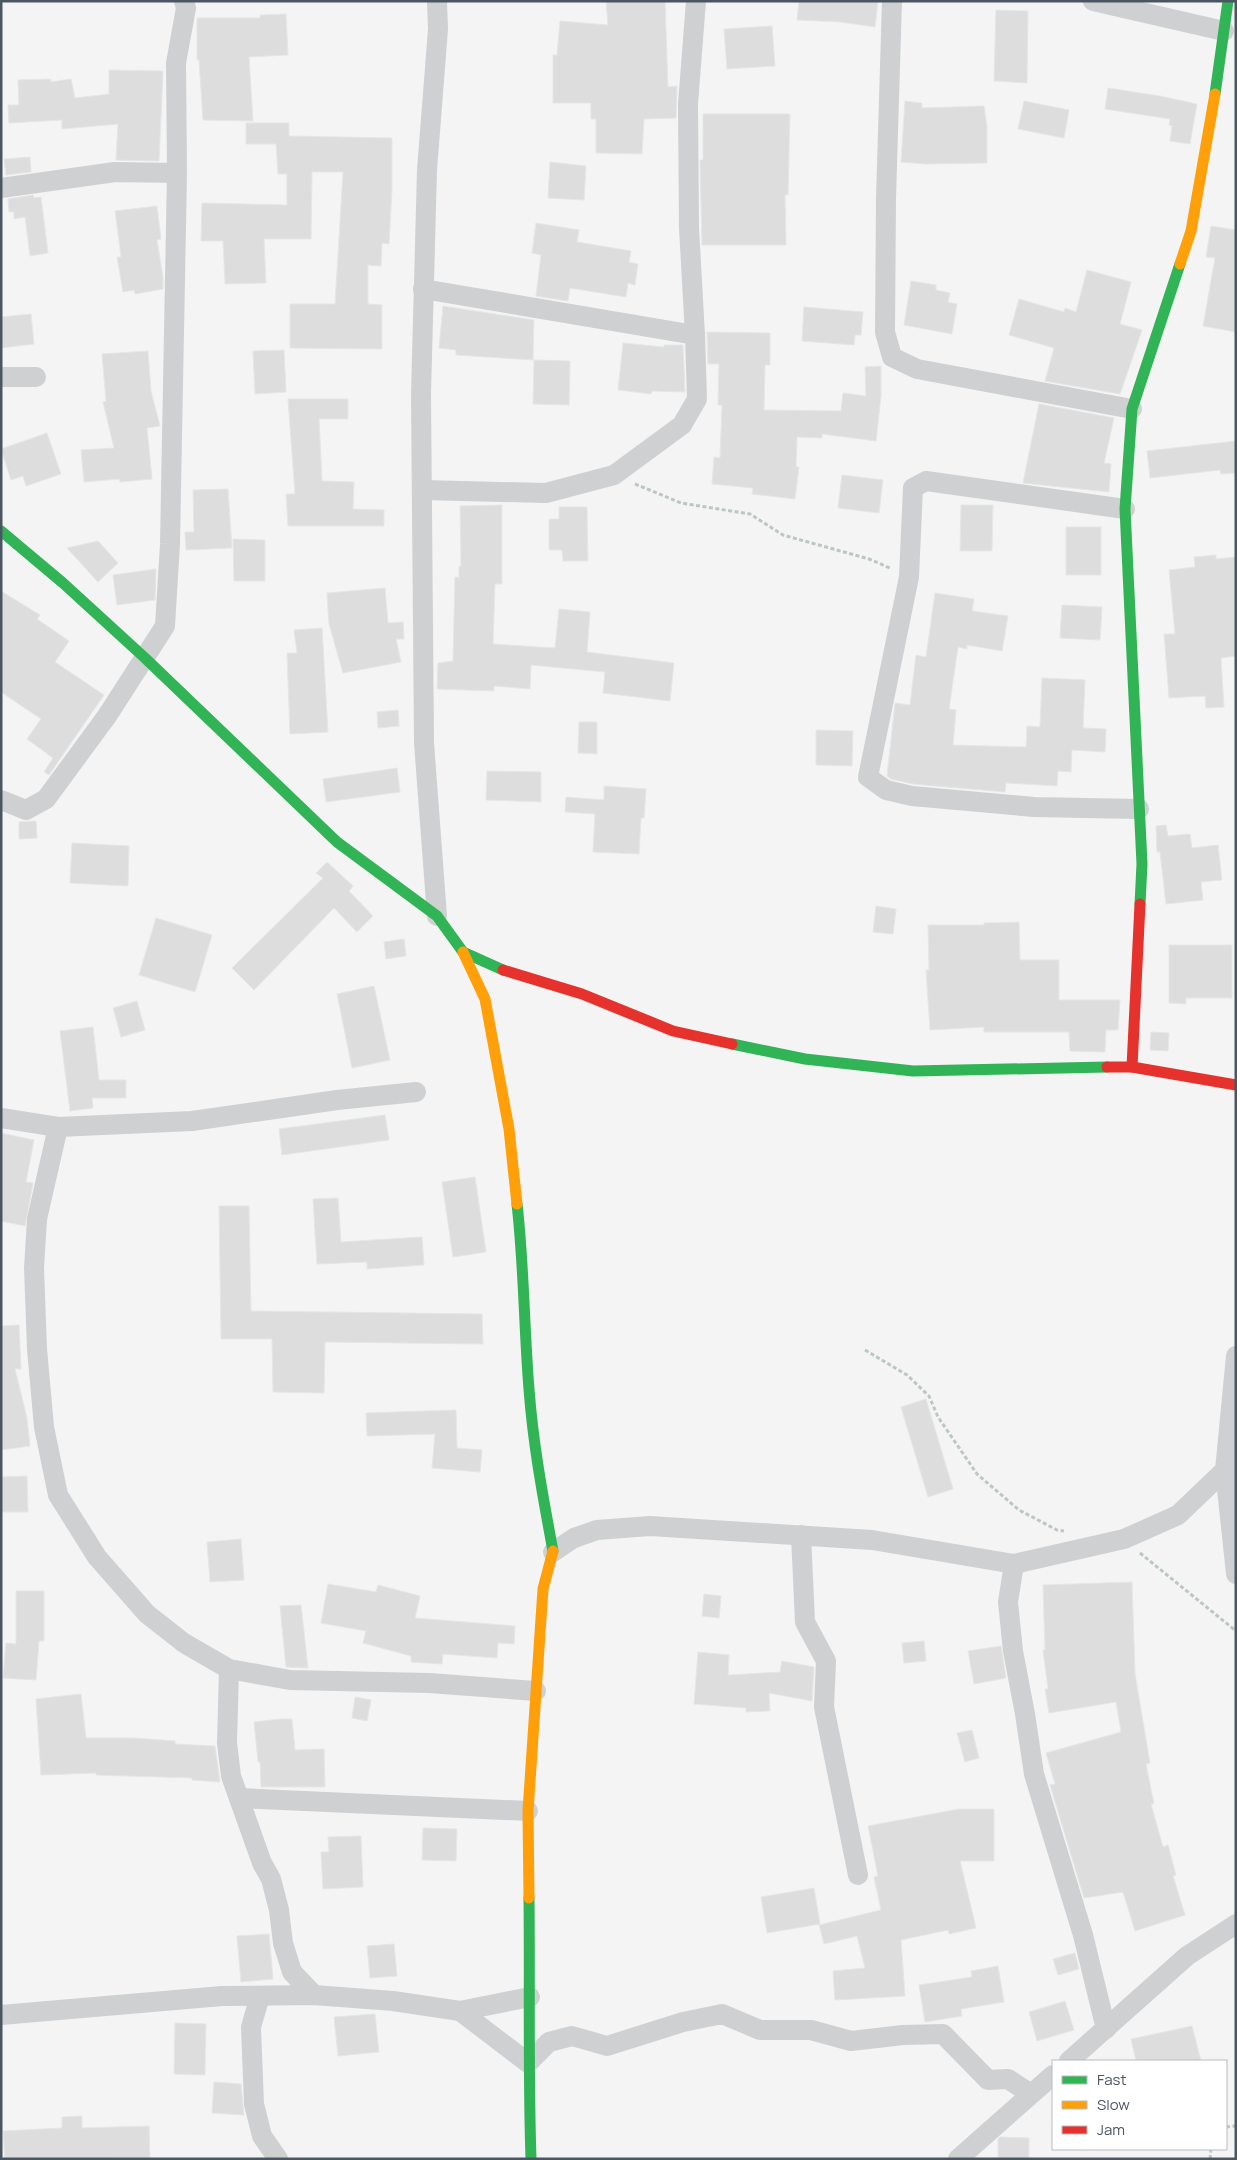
<svg xmlns="http://www.w3.org/2000/svg" width="1237" height="2160" viewBox="0 0 1237 2160" font-family="Manrope,sans-serif">
<style>
.building{fill:#ddddde;stroke:#e5e6e7}
.lines{fill:none;stroke-linecap:round;stroke-linejoin:round}
.path{stroke:#bcc7c4;stroke-width:3;stroke-dasharray:4 2.5;stroke-linecap:butt}
.street{stroke:#ced0d2;stroke-width:20}
.fast{stroke:#30b455;stroke-width:11}
.slow{stroke:#ff9f0a;stroke-width:11}
.jam{stroke:#e5322d;stroke-width:11}
</style>
<rect width="100%" height="100%" fill="#f4f4f4"/>
<g class="building">
<path d="M606,1H665L668,87L677,86L676,118L644,119L642,154L596,153V119H591V103H553V55H557L560,21L608,25Z"/>
<path d="M799,1H878L875,27L841,22L797,20Z"/>
<path d="M996,10L1028,11L1027,83L994,81Z"/>
<path d="M286,14L288,55L249,57L253,121L203,120L199,60H197V18H260V15Z"/>
<path d="M772,26L775,66L727,69L724,29Z"/>
<path d="M109,70L163,71L159,161L116,160L118,124L62,129V120L9,123L8,105H19L18,80L51,79V82L71,79L75,98L109,94Z"/>
<path d="M1108,88L1160,96L1197,104L1190,144L1170,141L1172,126L1169,125L1170,119L1105,109Z"/>
<path d="M905,101L922,103V108L984,106L987,127V163L926,164L901,162Z"/>
<path d="M1024,101L1069,110L1064,138L1018,129Z"/>
<path d="M703,114H790L788,195H785L786,245H702L700,160H703Z"/>
<path d="M246,123H289V136L392,138V188L389,244L382,243L381,266L368,265V304L382,305V349L290,348V304H335L343,172H312L311,239H264L266,283L225,284L223,241H201L202,203L287,205V174H278L276,144H246Z"/>
<path d="M30,157L31,172L6,175L4,159Z"/>
<path d="M550,162L586,166L584,200L548,198Z"/>
<path d="M33,195L34,198L41,197L48,253L30,256L25,217L14,219V212H9L8,199Z"/>
<path d="M157,206L161,239L157,240L163,277V289L135,294L134,290L123,292L117,257H121L115,211Z"/>
<path d="M536,223L579,230L577,242L631,251L629,262L638,264L635,285L628,283L626,297L570,288L568,301L536,296L541,255L532,253Z"/>
<path d="M1211,226L1236,230V332L1203,326L1215,258L1206,257Z"/>
<path d="M1087,270L1131,282L1120,324L1142,330L1120,394L1045,381L1054,348L1009,335L1019,299L1064,312L1065,308L1076,312Z"/>
<path d="M911,281L936,285V290L950,293L948,302L957,304L952,334L904,325Z"/>
<path d="M443,306L534,320L533,360L456,355V350L439,348Z"/>
<path d="M804,307L863,312L861,335H855L854,345L802,341Z"/>
<path d="M31,314L34,344L1,348V317Z"/>
<path d="M707,332L770,333V365H765L764,410L841,411L843,393L866,396L865,367L881,366V396L876,441L822,434V438L797,437L796,467H799L795,499L752,494L753,488L712,484L714,457L720,458L722,405H718L719,364H708Z"/>
<path d="M623,343L664,347V345H683L685,392L652,391L651,394L618,390Z"/>
<path d="M284,350L286,392L255,394L253,351Z"/>
<path d="M148,351L151,391L160,426L147,428L152,479L120,482L119,479L84,482L81,450L114,448L103,402L106,401L102,354Z"/>
<path d="M534,360L570,361L569,405L533,404Z"/>
<path d="M288,399H348V419H319L322,481L354,482L353,509L384,510V526H288L286,494H295Z"/>
<path d="M1039,404L1114,418L1104,463L1111,464L1109,492L1023,483Z"/>
<path d="M47,433L61,474L26,486L23,476L11,480L1,449Z"/>
<path d="M1236,441V473L1221,474L1220,470L1150,478L1147,451Z"/>
<path d="M842,475L883,480L879,513L838,508Z"/>
<path d="M228,489L232,548L186,550L185,532H194L193,490Z"/>
<path d="M502,505V584H495L493,644L555,648L559,609L590,612L587,652L674,663L670,701L603,693L605,672L531,665L530,689L494,686V691L437,689L438,663L453,661L455,577L459,578V566H461L460,506Z"/>
<path d="M961,505H993L992,551H960Z"/>
<path d="M559,507H587L588,561H563L562,550H549V519H559Z"/>
<rect x="1066" y="527" width="35" height="48"/>
<path d="M233,539L265,540V581H234Z"/>
<path d="M98,541L118,563L98,582L67,548Z"/>
<path d="M1216,555V559L1236,557V656L1221,658L1224,707L1206,708L1205,696L1169,698L1164,634H1175L1169,570L1195,567L1194,557Z"/>
<path d="M156,569L155,600L117,605L113,575Z"/>
<path d="M385,588L388,623L403,622L404,639H396L401,662L343,673L329,624L327,593Z"/>
<path d="M1,591L40,615L37,619L69,641L55,662L104,695L49,775L44,772L53,758L27,739L41,719L1,692Z"/>
<path d="M935,593L974,599L972,611L1008,616L1002,651L967,645V649L958,647L949,709L956,710L953,745L1026,747L1027,726L1040,727L1042,678L1085,680L1083,728L1106,729L1105,752L1072,750L1071,772L1058,771L1057,786L1006,783L1005,792L913,784L891,779L887,776L895,703L910,705L916,655L926,657Z"/>
<path d="M1062,605L1102,607L1100,640L1060,638Z"/>
<path d="M322,628L328,732L290,734L287,653H297L294,630Z"/>
<path d="M398,710L399,726L378,728L377,712Z"/>
<path d="M579,722H597V754L578,753Z"/>
<path d="M816,730L853,731L852,766L816,765Z"/>
<path d="M397,768L400,792L326,802L323,779Z"/>
<path d="M487,771L541,772V802L486,800Z"/>
<path d="M604,786L646,789L644,818H641L639,854L593,852L595,814L565,812L566,797L604,800Z"/>
<path d="M36,821L37,838L19,839V822Z"/>
<path d="M1166,825L1168,836L1190,834L1192,848L1218,845L1222,880L1201,882L1203,900L1166,904L1160,852H1157L1156,826Z"/>
<path d="M72,843L129,846L128,886L70,883Z"/>
<path d="M327,862L353,886L349,891L373,916L357,932L334,908L254,990L232,968L323,878L316,873Z"/>
<path d="M876,906L896,909L893,934L873,932Z"/>
<path d="M156,918L212,935L195,992L139,975Z"/>
<path d="M1019,922L1020,960H1059V1000H1120L1118,1030H1106L1105,1052L1070,1051L1069,1032H984V1027L930,1030L926,970H929L928,925H984V923Z"/>
<path d="M404,939L406,956L386,959L384,942Z"/>
<path d="M1169,945H1232V998H1186V1004L1169,1003Z"/>
<path d="M374,986L390,1060L352,1068L337,994Z"/>
<path d="M137,1001L145,1030L121,1037L113,1008Z"/>
<path d="M93,1027L99,1080H126V1098H92L93,1108L70,1111L60,1031Z"/>
<path d="M1151,1032L1169,1033L1168,1051L1150,1050Z"/>
<path d="M385,1115L389,1140L282,1155L279,1129Z"/>
<path d="M1,1133L34,1140L26,1182L33,1183L25,1226L1,1221Z"/>
<path d="M475,1177L486,1252L453,1257L442,1182Z"/>
<path d="M338,1198L341,1242L422,1237L424,1265L367,1269V1262L317,1264L313,1199Z"/>
<path d="M219,1206H249L251,1311L482,1314L483,1344L325,1342L324,1393L273,1392L272,1339H221Z"/>
<path d="M19,1325L21,1369H15L27,1418L30,1446L1,1450V1326Z"/>
<path d="M926,1399L953,1489L928,1497L901,1407Z"/>
<path d="M456,1410L457,1448L482,1450L480,1472L432,1468L435,1434L367,1436L366,1413Z"/>
<path d="M27,1476L28,1512H1V1477Z"/>
<path d="M241,1539L244,1580L210,1582L207,1542Z"/>
<path d="M1132,1582L1135,1674L1150,1763L1146,1764L1154,1804H1151L1163,1847L1168,1845L1176,1875L1173,1876L1185,1915L1135,1931L1123,1892L1084,1898L1050,1785L1055,1784L1046,1753L1121,1732L1116,1702L1049,1713L1045,1689H1048L1043,1650H1045L1043,1585Z"/>
<path d="M328,1584L376,1592L378,1585L420,1596L415,1618L515,1626L514,1644L498,1643L497,1658L443,1654L442,1664L411,1662V1656L363,1643L366,1631L321,1623Z"/>
<path d="M16,1591H44V1641H39L36,1680L3,1678L6,1643L16,1644Z"/>
<path d="M704,1594L721,1596L719,1618L702,1616Z"/>
<path d="M301,1605L308,1668L286,1667L280,1606Z"/>
<path d="M924,1641L926,1661L904,1663L902,1643Z"/>
<path d="M1001,1646L1006,1678L974,1684L968,1651Z"/>
<path d="M698,1652L729,1655L728,1675L780,1672L782,1661L814,1667L812,1701L769,1693L770,1711L746,1712V1708L694,1704Z"/>
<path d="M81,1694L86,1738H135L175,1741V1744L215,1746L220,1782L192,1780V1778L96,1775V1773L41,1775L36,1699Z"/>
<path d="M355,1697L371,1700L367,1721L352,1718Z"/>
<path d="M280,1719H292L295,1750L324,1749L325,1787H261L260,1762H258L254,1722Z"/>
<path d="M972,1730L979,1758L965,1762L957,1733Z"/>
<path d="M959,1809H994V1861H960L976,1928L949,1934L948,1930L901,1940L905,1996L835,2000L833,1971L865,1968L857,1936L824,1944L819,1925L881,1910L874,1877L878,1876L868,1826Z"/>
<path d="M423,1828L457,1829L456,1861L422,1860Z"/>
<path d="M361,1836L363,1887L323,1889L321,1852H329L328,1837Z"/>
<path d="M814,1888L820,1924L767,1933L761,1897Z"/>
<path d="M269,1934L273,1979L241,1982L237,1936Z"/>
<path d="M394,1944L397,1976L370,1978L367,1946Z"/>
<path d="M1075,1953L1079,1969L1058,1975L1053,1959Z"/>
<path d="M998,1966L1004,2002L961,2009L962,2016L925,2022L919,1985L972,1977L971,1971Z"/>
<path d="M1065,2001L1074,2030L1037,2041L1029,2012Z"/>
<path d="M375,2014L379,2052L338,2056L334,2017Z"/>
<path d="M175,2023L206,2024L205,2075L174,2074Z"/>
<path d="M1192,2026L1201,2061H1136L1131,2039Z"/>
<path d="M214,2082L241,2084L244,2115L212,2113Z"/>
<path d="M82,2116V2128L149,2126L150,2158L5,2159L3,2131L62,2128V2117Z"/>
<path d="M1000,2137L1029,2138V2159H998V2139Z"/>
</g>
<g class="lines">
<g class="path">
<path d="M635,484L681,503L750,514L783,535L869,559L890,568"/>
<path d="M865,1350L907,1375L929,1396L938,1417L977,1474L1019,1510L1057,1530L1064,1531"/>
<path d="M1140,1553L1236,1631"/>
<path d="M1226,2127L1236,2126"/>
<path d="M1210,2159L1211,2149"/>
</g>
<g class="street">
<path d="M892,1L886,198L885,332L892,357L917,369L1132,409"/>
<path d="M1093,1L1224,31"/>
<path d="M1,188L115,172L177,173"/>
<path d="M423,289L695,335"/>
<path d="M1,377H36"/>
<path d="M422,490L546,493L614,475L682,425L697,399L695,335L689,228L688,104L696,1"/>
<path d="M1125,509L926,481L913,488L909,577L868,777L886,790L912,796L1034,807L1139,809"/>
<path d="M1,800L26,810L46,799L107,716L165,626L170,544L177,173L176,63L186,8L184,1"/>
<path d="M437,916L424,743L421,394L427,170L438,29L437,1"/>
<path d="M1,1118L58,1127L192,1121L337,1100L416,1092"/>
<path d="M58,1127L37,1219L34,1268L37,1349L44,1427L58,1495L97,1557L147,1614L184,1643L229,1669L290,1680L429,1683L536,1691"/>
<path d="M1225,1470L1236,1574"/>
<path d="M801,1535L805,1622L826,1661L824,1707L858,1875"/>
<path d="M553,1552L574,1538L597,1530L650,1526L872,1540L1014,1564L1124,1539L1178,1515L1225,1470L1236,1356"/>
<path d="M1014,1564L1008,1602L1013,1651L1025,1714L1034,1774L1083,1935L1106,2029"/>
<path d="M229,1669L227,1743L231,1776L262,1863L271,1879L279,1910L283,1943L292,1972L314,1995"/>
<path d="M239,1798L528,1811"/>
<path d="M260,1996L251,2027L254,2104L262,2136L278,2159"/>
<path d="M460,2011L528,2063L549,2042L572,2036L607,2046L683,2022L722,2014L760,2030H811L851,2041L903,2035L943,2034L988,2080L1008,2079L1031,2094"/>
<path d="M1,2015L222,1996L314,1995L393,2001L460,2011L530,1997"/>
<path d="M1069,2061L1187,1956L1236,1924"/>
<path d="M958,2159L1053,2075"/>
</g>
<g class="fast">
<path d="M1215,94L1228,1"/>
<path d="M1,531L63,583L145,658L337,842L437,916L463,952L503,970"/>
<path d="M1140,904L1142,864L1125,509L1132,409L1180,264"/>
<path d="M732,1044L805,1059L913,1071L1107,1067"/>
<path d="M517,1204C524,1265 524,1328 529,1389C533,1444 543,1497 553,1551"/>
<path d="M529,1898C530,1985 528,2072 531,2159"/>
</g>
<g class="slow">
<path d="M1180,264L1191,231L1215,94"/>
<path d="M463,952L485,999L509,1129L517,1204"/>
<path d="M529,1898L528,1811L543,1589L553,1551"/>
</g>
<g class="jam">
<path d="M503,970L582,994L673,1031L732,1044"/>
<path d="M1107,1067H1132L1236,1085"/>
<path d="M1132,1067L1140,904"/>
</g>
</g>
<rect width="1237" height="2160" fill="none" stroke="#4a5661" stroke-width="5"/>
<rect x="1052" y="2060" width="175" height="90" fill="#ffffff" stroke="#b7bbc0"/>
<rect x="1062" y="2076" width="25" height="8" fill="#30b455" stroke="#b7bbc0"/>
<text x="1097" y="2085" font-size="15" fill="#4a5661">Fast</text>
<rect x="1062" y="2101" width="25" height="8" fill="#ff9f0a" stroke="#b7bbc0"/>
<text x="1097" y="2110" font-size="15" fill="#4a5661">Slow</text>
<rect x="1062" y="2126" width="25" height="8" fill="#e5322d" stroke="#b7bbc0"/>
<text x="1097" y="2135" font-size="15" fill="#4a5661">Jam</text>
</svg>
